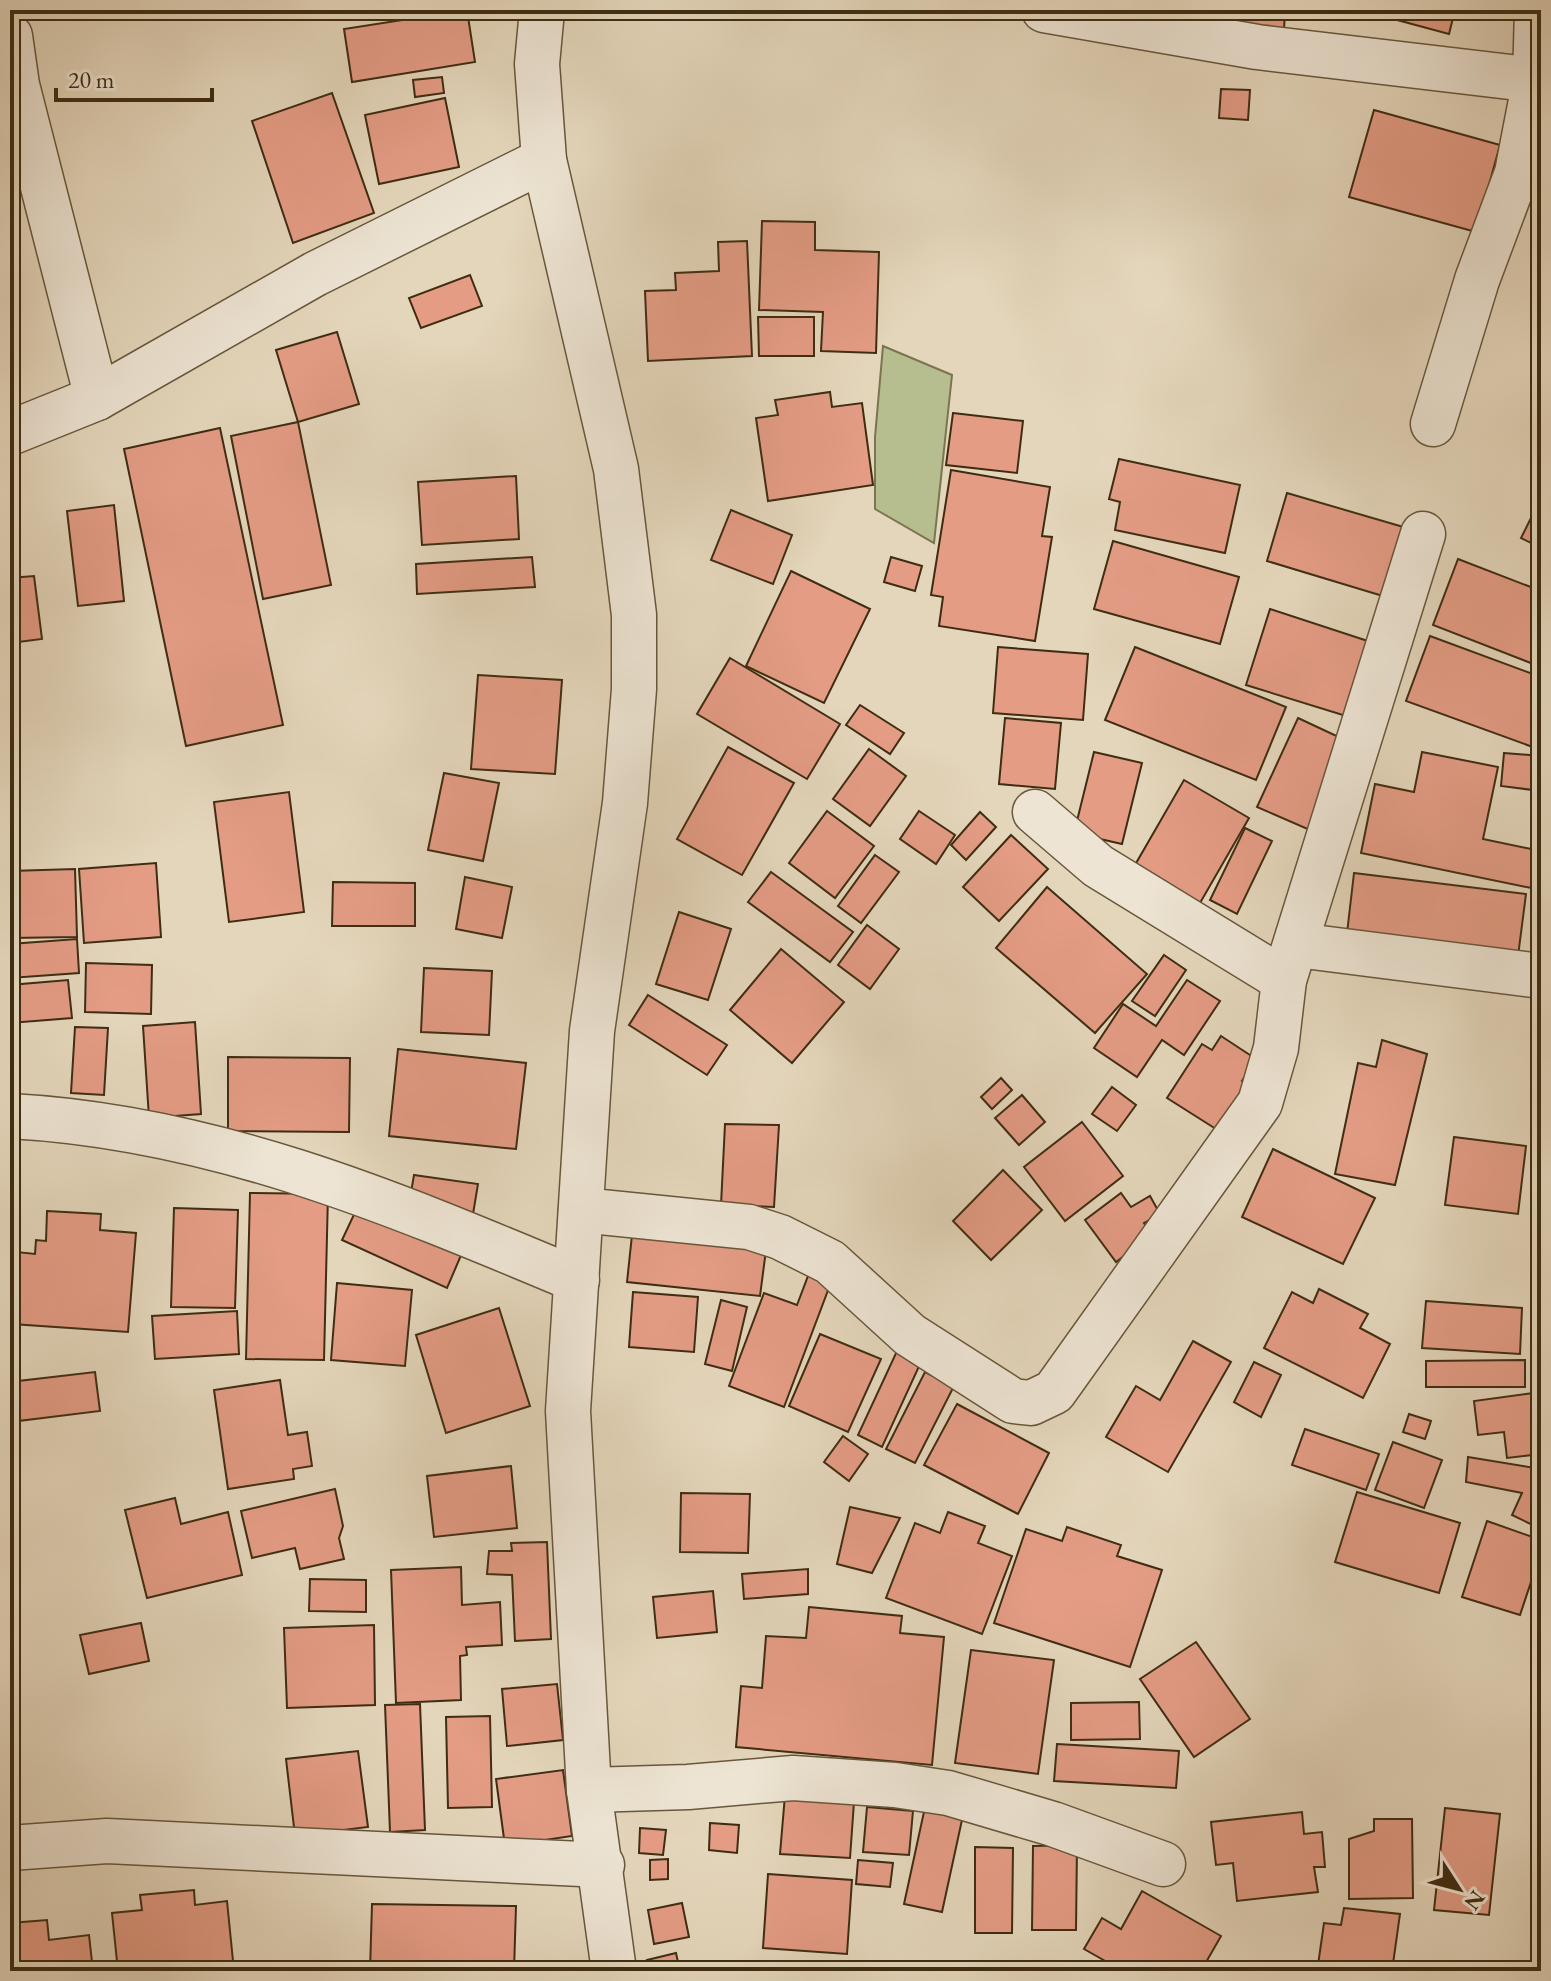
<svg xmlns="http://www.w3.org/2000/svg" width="1551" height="1981" viewBox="0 0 1551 1981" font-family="'EB Garamond',serif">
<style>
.green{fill:#b6bd8e;stroke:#7a7550;stroke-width:2}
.building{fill:#e49c85;stroke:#3f2d12;stroke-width:2}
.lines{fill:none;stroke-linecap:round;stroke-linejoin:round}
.minor-casing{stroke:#68573c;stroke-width:47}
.minor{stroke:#ede4d3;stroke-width:44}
</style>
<rect width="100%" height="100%" fill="#e4d6bb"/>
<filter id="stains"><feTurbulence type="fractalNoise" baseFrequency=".0025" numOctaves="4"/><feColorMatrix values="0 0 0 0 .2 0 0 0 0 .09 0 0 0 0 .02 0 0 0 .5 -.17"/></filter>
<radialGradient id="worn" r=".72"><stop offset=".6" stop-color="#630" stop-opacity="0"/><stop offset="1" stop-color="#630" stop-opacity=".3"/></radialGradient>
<path class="green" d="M883,346L952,375L934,543L875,509V437Z"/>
<g class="building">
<path d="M321,10H372L373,15L322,20Z"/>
<path d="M467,10L475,62L352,82L344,29Z"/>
<path d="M1231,10H1285L1284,30L1230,27Z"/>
<path d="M1360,10H1455L1449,34Z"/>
<path d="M442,77L444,93L415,97L413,80Z"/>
<path d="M1221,89L1250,90L1248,120L1219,118Z"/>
<path d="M332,93L374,213L293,243L252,121Z"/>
<path d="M445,98L459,167L379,184L365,115Z"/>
<path d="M1374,110L1500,145L1476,232L1349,197Z"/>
<path d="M762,221L815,222V250L879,252L876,353L821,351L823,312L759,310Z"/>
<path d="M747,241L752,356L648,361L645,291L676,290L675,273L719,271L718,242Z"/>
<path d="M470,275L482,306L421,328L409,298Z"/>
<path d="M758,317H814V356H759Z"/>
<path d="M337,332L359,404L298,422L276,350Z"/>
<path d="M830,392L832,407L862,403L873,485L768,501L756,418L778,415L775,400Z"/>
<path d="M953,413L1023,421L1017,473L946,465Z"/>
<path d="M298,422L331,585L263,599L231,436Z"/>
<path d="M220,428L283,725L186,746L124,449Z"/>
<path d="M1119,459L1240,485L1225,553L1115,530L1120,502L1109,499Z"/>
<path d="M951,470L1050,487L1042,536L1052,537L1035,641L939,626L943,597L931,595Z"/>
<path d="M516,476L519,539L422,545L418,482Z"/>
<path d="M1287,493L1417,531L1396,600L1267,561Z"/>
<path d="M114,505L124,601L78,606L67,511Z"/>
<path d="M1537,506L1541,508V548L1521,538Z"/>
<path d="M731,510L792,535L773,584L711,560Z"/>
<path d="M1113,541L1239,577L1220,644L1094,609Z"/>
<path d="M532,557L535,587L417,594L416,564Z"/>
<path d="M891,557L922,566L915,591L884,582Z"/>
<path d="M1458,559L1541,591V667L1433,625Z"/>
<path d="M791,571L870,609L824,703L746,666Z"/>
<path d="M34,576L42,639L10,643V578Z"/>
<path d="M1270,609L1383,646L1359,720L1246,685Z"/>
<path d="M1430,636L1541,677V750L1406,701Z"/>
<path d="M998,647L1088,654L1083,720L993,713Z"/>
<path d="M1135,647L1286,707L1256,780L1105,720Z"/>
<path d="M730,658L840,724L807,779L697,714Z"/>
<path d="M478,675L562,680L555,774L471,769Z"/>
<path d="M860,705L904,733L890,754L846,725Z"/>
<path d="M1005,718L1061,723L1055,789L999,784Z"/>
<path d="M1298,718L1358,746L1319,834L1257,807Z"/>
<path d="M728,747L794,783L742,875L677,839Z"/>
<path d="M869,749L906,776L870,826L833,799Z"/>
<path d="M1094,752L1142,763L1122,844L1074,833Z"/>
<path d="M1422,752L1498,767L1483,839L1541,851V890L1361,853L1375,784L1414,792Z"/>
<path d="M1504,753L1541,756V791L1501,786Z"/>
<path d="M444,773L499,783L483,861L428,850Z"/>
<path d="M1184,780L1249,818L1200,903L1135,865Z"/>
<path d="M289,792L304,912L229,922L214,802Z"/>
<path d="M827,811L874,846L835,898L789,863Z"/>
<path d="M919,811L955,835L936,864L900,839Z"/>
<path d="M980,812L996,827L966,860L951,845Z"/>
<path d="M1245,828L1272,841L1237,914L1210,900Z"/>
<path d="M1011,835L1048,869L999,921L963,887Z"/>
<path d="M875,855L899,872L861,923L838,906Z"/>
<path d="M156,863L161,937L84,943L79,869Z"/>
<path d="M75,869L77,937L10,938V871Z"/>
<path d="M771,872L853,932L830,962L748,902Z"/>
<path d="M1354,873L1526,894L1517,964L1346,942Z"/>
<path d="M465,877L512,887L502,938L456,929Z"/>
<path d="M333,882L415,883V926H332Z"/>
<path d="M1047,887L1147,974L1095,1033L996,948Z"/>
<path d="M679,912L731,929L708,1000L656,984Z"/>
<path d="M867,925L899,949L870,989L838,965Z"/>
<path d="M77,939L79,973L10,978V944Z"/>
<path d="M781,949L844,1002L792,1063L730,1010Z"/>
<path d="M1164,955L1186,970L1155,1016L1132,1001Z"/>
<path d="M86,963L152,965L151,1014L85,1012Z"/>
<path d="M424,968L492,971L489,1035L421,1032Z"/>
<path d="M68,980L72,1018L10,1023V985Z"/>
<path d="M1187,980L1220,1001L1184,1055L1162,1040L1137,1077L1094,1048L1123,1004L1156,1026Z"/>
<path d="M648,995L727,1045L707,1075L629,1025Z"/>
<path d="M195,1022L201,1114L149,1118L143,1026Z"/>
<path d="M75,1027L108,1028L104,1095L71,1093Z"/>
<path d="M1221,1036L1256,1059L1242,1081L1257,1091L1227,1136L1167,1098L1202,1044L1212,1050Z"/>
<path d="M1382,1040L1427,1054L1395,1185L1335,1174L1358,1063L1376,1067Z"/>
<path d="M398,1049L526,1063L516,1149L389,1136Z"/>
<path d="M228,1057L350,1058L349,1132L228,1131Z"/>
<path d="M1001,1078L1012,1090L992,1109L981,1097Z"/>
<path d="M1112,1087L1136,1105L1117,1131L1092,1114Z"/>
<path d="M1022,1095L1045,1122L1019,1145L995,1118Z"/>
<path d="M1082,1122L1123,1176L1065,1221L1024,1167Z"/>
<path d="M725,1124L779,1125L774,1207L721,1205Z"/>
<path d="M1454,1137L1526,1146L1518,1214L1445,1205Z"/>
<path d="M1273,1149L1375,1198L1343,1264L1242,1217Z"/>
<path d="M1003,1170L1042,1210L991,1260L953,1221Z"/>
<path d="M414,1175L478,1184L473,1214L409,1204Z"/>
<path d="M250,1193L328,1194L324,1360L246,1359Z"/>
<path d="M1121,1193L1131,1207L1150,1196L1160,1214L1144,1223L1152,1235L1116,1262L1085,1220Z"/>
<path d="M358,1206L462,1253L447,1288L342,1240Z"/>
<path d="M174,1208L238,1210L235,1308L171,1307Z"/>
<path d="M47,1211L101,1214L100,1230L136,1233L128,1332L12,1324L17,1252L35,1254L36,1240L46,1241Z"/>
<path d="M632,1235L766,1250L760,1296L627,1282Z"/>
<path d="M811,1268L833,1277L784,1407L729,1386L764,1293L797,1305Z"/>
<path d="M337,1283L412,1290L405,1366L331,1360Z"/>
<path d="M1319,1289L1368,1314L1360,1328L1390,1344L1363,1398L1264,1348L1292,1292L1313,1303Z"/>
<path d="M633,1292L698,1297L694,1352L629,1347Z"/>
<path d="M721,1300L747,1307L732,1371L705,1364Z"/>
<path d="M1426,1301L1522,1308L1520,1354L1422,1348Z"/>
<path d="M499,1308L530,1406L446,1433L416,1335Z"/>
<path d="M237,1311L239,1354L155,1359L152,1316Z"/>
<path d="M820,1334L881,1359L848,1432L789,1406Z"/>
<path d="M1193,1341L1231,1362L1168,1472L1106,1437L1136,1386L1160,1400Z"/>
<path d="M897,1351L921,1362L882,1447L858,1435Z"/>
<path d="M1525,1360V1387H1426V1361Z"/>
<path d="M1254,1362L1281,1375L1261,1417L1234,1402Z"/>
<path d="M95,1372L100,1411L10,1422V1382Z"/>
<path d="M925,1372L954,1386L915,1463L886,1449Z"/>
<path d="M280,1380L288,1435L307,1432L312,1466L293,1469L294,1479L228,1489L214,1390Z"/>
<path d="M1534,1393L1540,1454L1507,1458L1504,1432L1478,1435L1474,1401Z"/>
<path d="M957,1404L1049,1453L1018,1514L924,1465Z"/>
<path d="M1409,1414L1431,1421L1425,1439L1403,1432Z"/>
<path d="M1305,1429L1379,1454L1366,1490L1292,1465Z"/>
<path d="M843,1436L868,1454L849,1481L824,1462Z"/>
<path d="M1393,1442L1442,1460L1424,1508L1375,1490Z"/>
<path d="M1468,1457L1535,1468L1537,1462L1541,1463V1529L1512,1515L1522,1493L1466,1482Z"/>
<path d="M511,1466L517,1528L434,1537L427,1476Z"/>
<path d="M335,1489L343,1526L339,1538L344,1559L300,1569L295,1548L252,1558L241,1511Z"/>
<path d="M1357,1492L1460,1523L1439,1593L1335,1562Z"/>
<path d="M681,1493L750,1494L748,1553L680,1552Z"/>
<path d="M175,1498L181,1524L228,1512L242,1575L147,1598L125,1510Z"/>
<path d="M850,1507L900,1518L872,1573L837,1564Z"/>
<path d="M948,1512L985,1526L978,1543L1012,1556L982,1634L886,1598L915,1523L940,1533Z"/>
<path d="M1487,1521L1541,1540V1552L1520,1615L1462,1597Z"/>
<path d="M1067,1527L1121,1545L1117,1556L1162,1570L1130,1667L994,1623L1026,1529L1062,1541Z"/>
<path d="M547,1542L551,1639L515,1641L512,1575L487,1574L489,1551H512L511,1543Z"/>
<path d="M461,1567L462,1605L500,1602L502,1645L466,1647L467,1655L460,1656L461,1700L396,1703L391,1570Z"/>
<path d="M808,1569V1594L744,1599L742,1574Z"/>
<path d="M310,1579L366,1580V1612L309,1611Z"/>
<path d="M713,1591L717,1632L657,1638L653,1597Z"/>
<path d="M809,1607L902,1616L900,1633L944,1637L932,1765L736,1747L741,1686L762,1688L766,1636L806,1638Z"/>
<path d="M141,1623L149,1661L89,1674L80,1635Z"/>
<path d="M374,1625L375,1705L287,1708L284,1628Z"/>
<path d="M1196,1642L1250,1719L1194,1757L1140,1679Z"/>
<path d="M971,1650L1054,1660L1038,1774L955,1763Z"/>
<path d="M557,1684L563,1740L507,1746L502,1689Z"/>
<path d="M1139,1702L1140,1739L1071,1740V1703Z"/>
<path d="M420,1704L425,1830L390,1832L385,1705Z"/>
<path d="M490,1716L492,1807L448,1808L446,1717Z"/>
<path d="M1057,1744L1179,1751L1176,1788L1054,1781Z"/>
<path d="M358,1751L368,1827L295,1836L286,1759Z"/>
<path d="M563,1770L572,1836L505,1846L496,1779Z"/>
<path d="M786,1783L855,1788L850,1858L780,1854Z"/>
<path d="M927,1798L965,1806L942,1912L904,1904Z"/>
<path d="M867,1807L913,1811L909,1855L863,1852Z"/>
<path d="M1445,1808L1500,1814L1489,1915L1434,1910Z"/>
<path d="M1302,1812L1304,1834L1322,1832L1325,1867H1314L1318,1892L1237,1901L1233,1863L1216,1865L1211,1822Z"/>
<path d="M1374,1819H1412L1413,1898L1349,1899V1839L1374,1831Z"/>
<path d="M710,1823L739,1825L737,1853L709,1850Z"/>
<path d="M640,1828L666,1830L663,1855L639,1853Z"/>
<path d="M1077,1845L1076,1930H1032L1033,1846Z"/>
<path d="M975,1847L1013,1848L1012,1933H975Z"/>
<path d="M668,1859V1879L650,1880V1860Z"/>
<path d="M858,1860L893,1863L890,1887L856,1884Z"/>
<path d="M768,1874L852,1880L847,1954L763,1948Z"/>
<path d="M194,1890L195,1905L227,1901L234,1971H118L112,1913L142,1910L140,1895Z"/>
<path d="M1142,1891L1221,1936L1201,1971H1123L1084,1949L1102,1918L1121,1929Z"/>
<path d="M682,1903L689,1937L654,1944L648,1910Z"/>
<path d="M372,1904L516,1906L514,1971H370Z"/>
<path d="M1344,1908L1400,1914L1392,1971H1331L1332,1965H1318L1324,1923L1341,1925Z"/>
<path d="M47,1920L49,1940L89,1935L93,1971H10V1923Z"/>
<path d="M676,1953L680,1971H650L647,1960Z"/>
<path d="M273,1967L339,1968V1971H273Z"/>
</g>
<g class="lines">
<defs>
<g id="minor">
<path d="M542,10L537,64L544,160L616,469L634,615V689L625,803L592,1031L568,1411L589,1790L614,1971"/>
<path d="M1044,10L1257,47L1535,80"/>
<path d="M10,36L17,85L97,398"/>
<path d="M1433,424L1477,280L1517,173L1535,80L1537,10"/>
<path d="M10,433L97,398L315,274L544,160"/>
<path d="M1035,812L1098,866L1284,980"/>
<path d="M1297,945L1541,976"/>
<path d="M10,1116C214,1127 391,1202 577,1280"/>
<path d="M581,1210L749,1227L780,1237L830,1262L910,1335L1013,1401L1031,1403L1054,1392L1260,1103L1276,1048L1284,980L1423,534"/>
<path d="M589,1790L688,1787L793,1778L895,1785L948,1793L1053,1824L1163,1864"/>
<path d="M10,1848L107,1841L602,1865"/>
</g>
</defs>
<use href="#minor" class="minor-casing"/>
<use href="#minor" class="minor"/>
</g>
<rect width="1551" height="1981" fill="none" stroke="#e4d6bb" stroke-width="40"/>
<rect x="12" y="12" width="1527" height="1957" fill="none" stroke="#3f2d12" stroke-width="4"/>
<rect x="20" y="20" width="1511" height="1941" fill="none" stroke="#3f2d12" stroke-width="2"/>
<g transform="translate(1459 1889) rotate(126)" stroke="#ede4d3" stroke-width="6" paint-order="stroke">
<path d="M0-6L14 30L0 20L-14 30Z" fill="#3f2d12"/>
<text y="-12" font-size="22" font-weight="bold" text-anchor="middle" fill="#3f2d12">N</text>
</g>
<path d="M56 88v12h156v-12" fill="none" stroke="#3f2d12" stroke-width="4"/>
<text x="68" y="88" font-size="24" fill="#3f2d12" stroke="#ede4d3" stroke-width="6" paint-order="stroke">20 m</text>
<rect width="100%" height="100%" filter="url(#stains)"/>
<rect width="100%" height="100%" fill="url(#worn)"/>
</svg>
